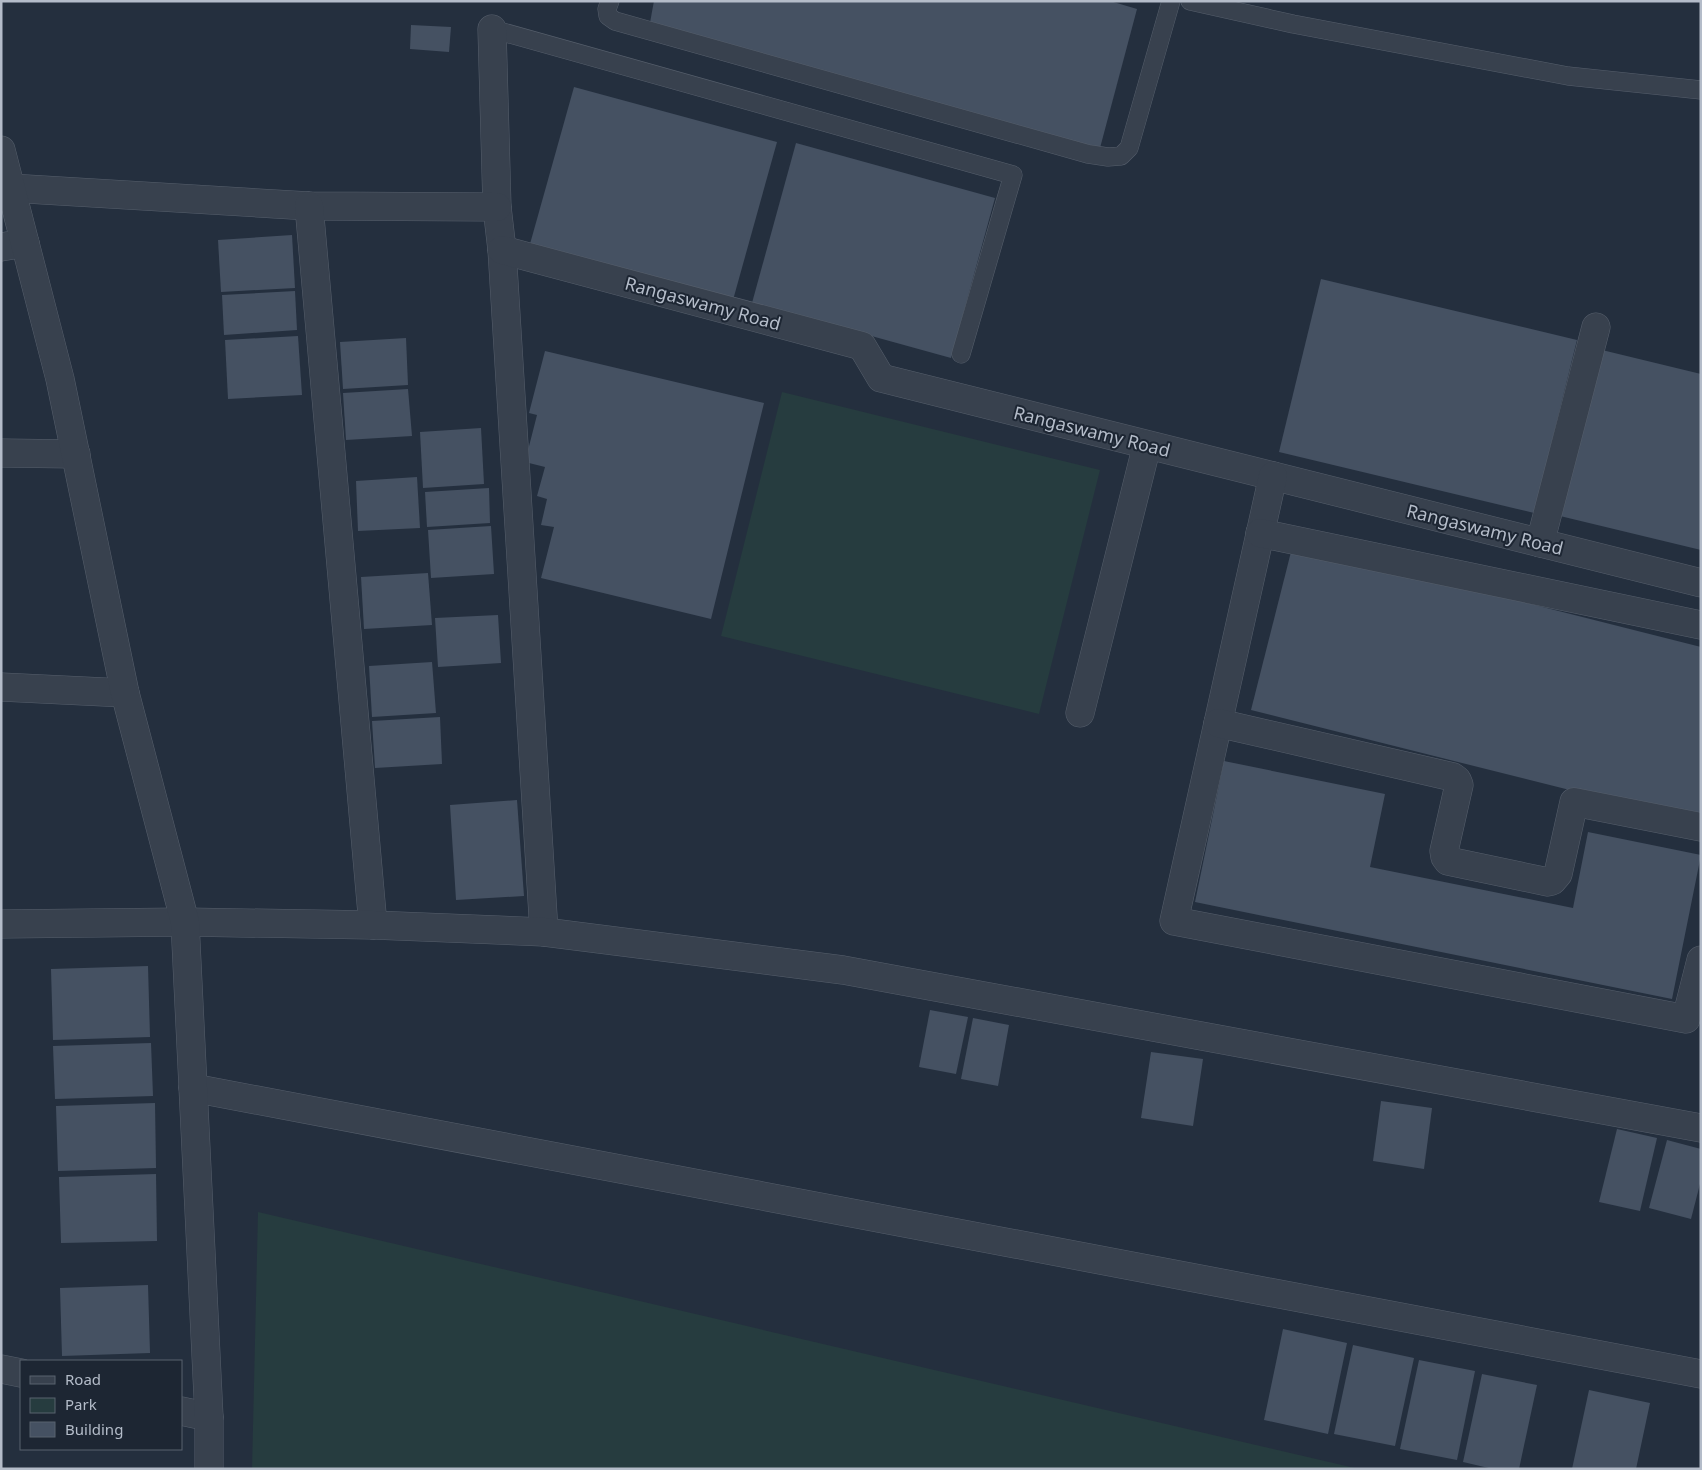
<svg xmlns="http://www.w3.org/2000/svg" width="1702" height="1470" viewBox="0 0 1702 1470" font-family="'Noto Sans',sans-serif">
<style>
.green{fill:#263c3f}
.building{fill:#455162}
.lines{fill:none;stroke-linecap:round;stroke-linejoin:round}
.service-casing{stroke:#565f6c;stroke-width:19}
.minor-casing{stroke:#565f6c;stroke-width:29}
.tertiary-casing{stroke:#565f6c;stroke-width:29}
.service{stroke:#38414e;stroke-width:18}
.minor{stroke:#38414e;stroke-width:28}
.tertiary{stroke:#38414e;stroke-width:28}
.labels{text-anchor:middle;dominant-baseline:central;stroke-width:4;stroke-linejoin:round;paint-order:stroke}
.street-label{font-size:18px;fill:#b4bcc9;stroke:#1d2633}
</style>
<rect width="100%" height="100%" fill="#242f3e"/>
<g class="green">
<path d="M782,392L1100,470L1039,714L721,636Z"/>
<path d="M258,1212L1359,1469H252Z"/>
</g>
<g class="building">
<path d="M654,1H1110L1137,9L1100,148L649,28Z"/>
<path d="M411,25L451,27L449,52L410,49Z"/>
<path d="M574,87L777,142L733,300L530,244Z"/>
<path d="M796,143L995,198L951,358L752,303Z"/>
<path d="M292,235L295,288L221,292L218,240Z"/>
<path d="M1321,279L1577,340L1534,513L1279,452Z"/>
<path d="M295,291L297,330L224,335L222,295Z"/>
<path d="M298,336L302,395L228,399L225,340Z"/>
<path d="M406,338L408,385L343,389L340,342Z"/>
<path d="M1602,350L1701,374V550L1560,516Z"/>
<path d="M545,351L764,403L711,619L541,578L554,527L541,525L547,499L537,496L545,467L525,462L537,415L529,413Z"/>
<path d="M408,389L412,436L346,440L343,393Z"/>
<path d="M481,428L484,484L423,488L420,432Z"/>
<path d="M417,477L420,528L358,531L356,481Z"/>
<path d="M489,488L490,523L427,527L425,492Z"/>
<path d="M491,526L494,574L431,578L428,530Z"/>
<path d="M1293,544L1701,647V823L1251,710Z"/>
<path d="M428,573L432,625L364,629L361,577Z"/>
<path d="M498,615L501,663L438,667L435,618Z"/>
<path d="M432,662L436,713L372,717L369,666Z"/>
<path d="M440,717L442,764L375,768L372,721Z"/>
<path d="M1224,761L1385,794L1370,867L1573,908L1588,832L1701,855L1672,999L1195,902Z"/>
<path d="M517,800L524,896L456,900L450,805Z"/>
<path d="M148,966L150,1037L53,1040L51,969Z"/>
<path d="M930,1010L968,1017L956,1074L919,1067Z"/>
<path d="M973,1018L1009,1025L998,1086L961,1079Z"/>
<path d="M151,1043L153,1096L55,1099L53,1046Z"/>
<path d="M1151,1052L1203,1059L1193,1126L1141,1118Z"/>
<path d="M1381,1101L1432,1108L1424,1169L1373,1161Z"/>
<path d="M155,1103L156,1168L58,1171L56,1106Z"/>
<path d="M1617,1129L1657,1138L1640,1211L1599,1202Z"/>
<path d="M1667,1140L1701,1149V1180L1691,1219L1649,1208Z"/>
<path d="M156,1174L157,1241L61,1243L59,1177Z"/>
<path d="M148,1285L150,1353L62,1356L60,1288Z"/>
<path d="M1283,1329L1347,1343L1328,1434L1264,1420Z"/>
<path d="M1353,1345L1414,1358L1395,1446L1334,1434Z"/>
<path d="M1419,1360L1475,1371L1457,1460L1400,1449Z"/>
<path d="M1482,1374L1537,1385L1519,1469H1493L1463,1462Z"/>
<path d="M1589,1390L1650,1403L1636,1469H1572Z"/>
</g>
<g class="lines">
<defs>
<g id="service">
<path d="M610,1L607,9L608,16L615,21L1088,154L1108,157L1121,156L1129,148L1171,1"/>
<path d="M1190,1L1293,24L1568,76L1701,90"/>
<path d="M492,29L1013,175L961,354"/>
</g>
<g id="minor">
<path d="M492,29L497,207L502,250L544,932"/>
<path d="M10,188L309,206L497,207"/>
<path d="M309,206L373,925"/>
<path d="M1,247L25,243"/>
<path d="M502,250L862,346L881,378L1701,583"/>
<path d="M1,453L76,454"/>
<path d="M1273,476L1174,921L1686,1019L1701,960"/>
<path d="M1260,533L1701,625"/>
<path d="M1540,543L1596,327"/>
<path d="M1,687L125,693"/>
<path d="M1080,713L1147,445"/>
<path d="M1218,723L1453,777L1457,780L1459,785L1444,851L1445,857L1448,861L1548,882L1552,881L1558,874L1574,802L1701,827"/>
<path d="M1,924L185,922L373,925L544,932L843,970L1701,1128"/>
<path d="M193,1088L1701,1374"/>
<path d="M1,1369L21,1373"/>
<path d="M181,1411L209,1417"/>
</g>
<path id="tertiary" d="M1,150L60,379L125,693L185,922L209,1417V1469"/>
</defs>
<use href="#service" class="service-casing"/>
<use href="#minor" class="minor-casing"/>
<use href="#tertiary" class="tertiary-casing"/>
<use href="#service" class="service"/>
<use href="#minor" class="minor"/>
<use href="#tertiary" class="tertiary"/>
</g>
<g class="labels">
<g class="street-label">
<text transform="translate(703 303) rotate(15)">Rangaswamy Road</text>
<text transform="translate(1092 431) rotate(14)">Rangaswamy Road</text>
<text transform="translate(1485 529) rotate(14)">Rangaswamy Road</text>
</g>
</g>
<rect width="1702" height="1470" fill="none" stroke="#b4bcc9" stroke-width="5"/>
<rect x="20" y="1360" width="162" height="90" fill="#1d2633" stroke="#59626f"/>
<rect x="30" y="1376" width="25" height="8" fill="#38414e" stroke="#59626f"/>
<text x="65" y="1385" font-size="15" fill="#b4bcc9">Road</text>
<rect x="30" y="1398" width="25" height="15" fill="#263c3f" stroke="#59626f"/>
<text x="65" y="1410" font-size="15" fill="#b4bcc9">Park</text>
<rect x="30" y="1422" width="25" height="15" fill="#455162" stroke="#59626f"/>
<text x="65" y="1435" font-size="15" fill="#b4bcc9">Building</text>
</svg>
